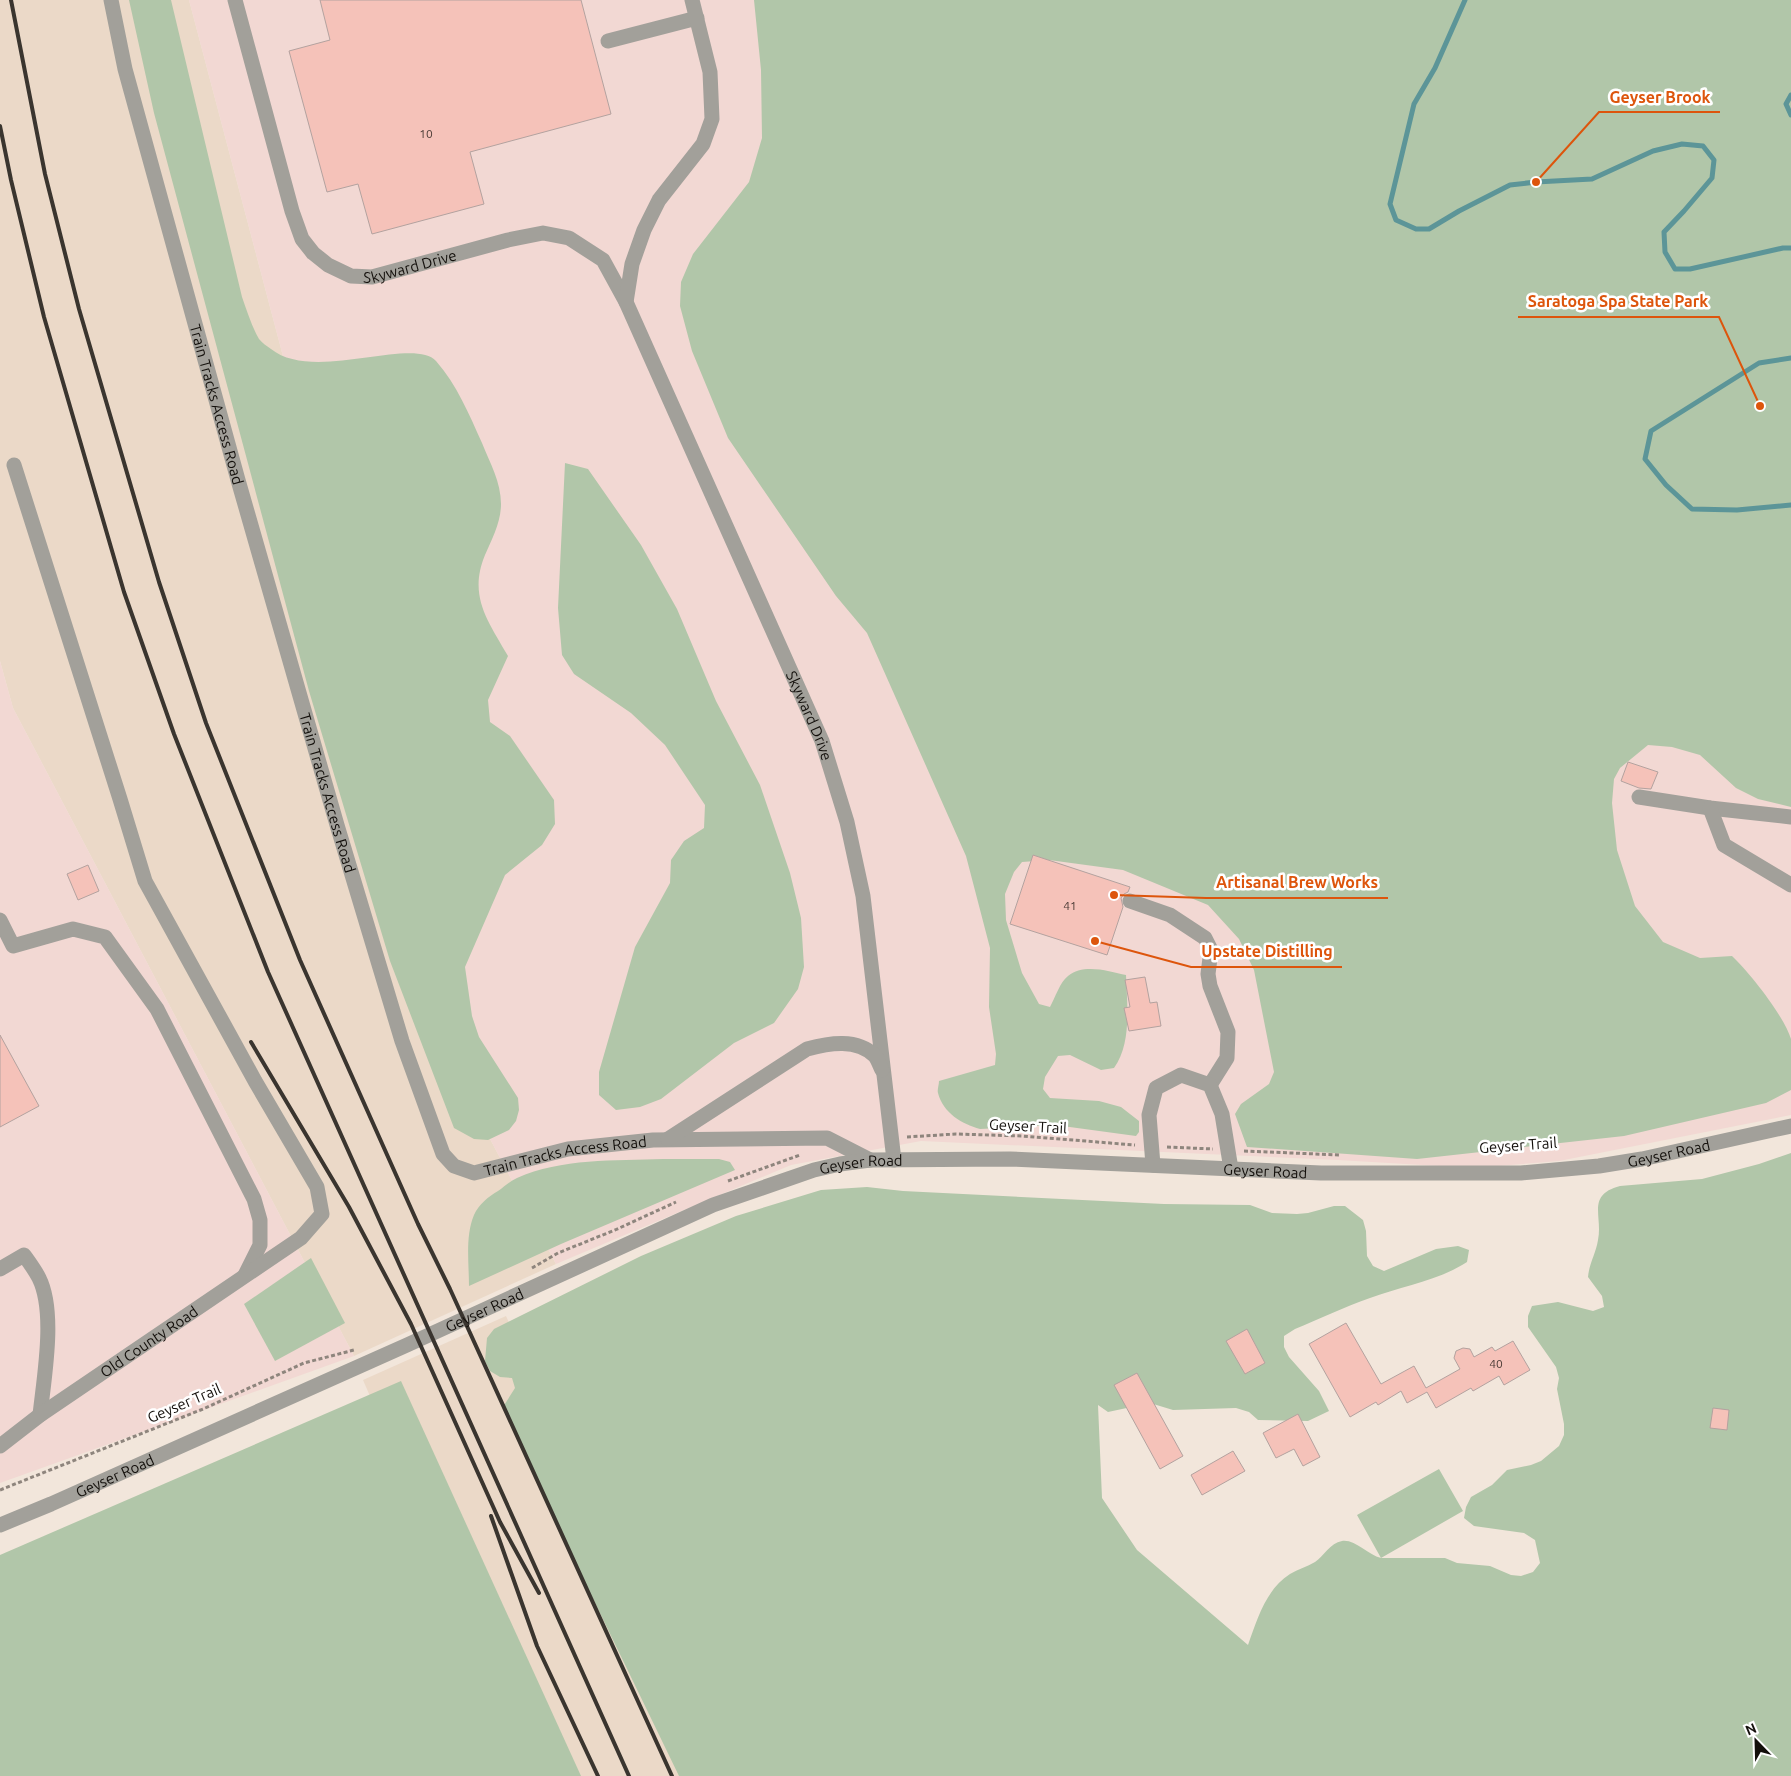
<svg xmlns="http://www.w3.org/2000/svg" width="1791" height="1776" viewBox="0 0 1791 1776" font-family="Ubuntu,sans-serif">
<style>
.built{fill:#ebd9c8}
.industrial{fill:#f2d8d3}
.green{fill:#b1c6a9}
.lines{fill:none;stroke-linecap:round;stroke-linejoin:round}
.stream{stroke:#5c9598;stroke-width:5}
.building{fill:#f5c2b9;stroke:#b3a29f}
.path{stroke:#8e857d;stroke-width:3;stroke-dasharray:4 2.5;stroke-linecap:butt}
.minor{stroke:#a2a09a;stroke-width:15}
.rail{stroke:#3a352f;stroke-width:4}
.labels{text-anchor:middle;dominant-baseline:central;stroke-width:5;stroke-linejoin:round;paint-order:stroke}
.number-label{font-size:12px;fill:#4c3c36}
.street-label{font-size:15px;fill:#130f0b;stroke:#fff}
.leader{fill:none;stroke:#dd550c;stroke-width:2}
.callout-dot{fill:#dd550c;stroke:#fff;stroke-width:2}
.callout-label{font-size:16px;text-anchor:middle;font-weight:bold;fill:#dd550c;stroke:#fff;stroke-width:5;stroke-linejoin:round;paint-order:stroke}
</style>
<rect width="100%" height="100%" fill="#f2e6db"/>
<g class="built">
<path d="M0,0H189L489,1137L556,1264L354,1356L13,708L0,661Z"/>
<path d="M506,1316L716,1776H534L531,1769L363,1380Z"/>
</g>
<g class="industrial">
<path d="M189,0H1032L1791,651V1115L1559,1161L1473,1168L1338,1160L921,1141L791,1165L556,1264L489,1137Z"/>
<path d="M0,661L13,708L354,1356L0,1483Z"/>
</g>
<g class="green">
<path d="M129,0H171L242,297C247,311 252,327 259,339C262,343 267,346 271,349C313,383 413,336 436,361C457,385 469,414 482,443C490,463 501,482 501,504C501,522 492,539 485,555C468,596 488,621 508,656L488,700L490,722L510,736L554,800L555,824L542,845L505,875L465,967L472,1016L479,1037L518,1098L519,1110L516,1121L509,1130L488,1140L474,1139L454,1128L390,961L309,691L154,113Z"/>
<path d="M754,0H1791V807L1758,799L1736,788L1700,755L1672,747L1648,745L1620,768L1614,779L1612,803L1617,850L1635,906L1663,942L1700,958L1732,956C1750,973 1784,1016 1791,1039C1791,1051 1791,1077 1791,1090L1766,1103L1624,1136L1417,1159L1247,1147L1235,1114L1241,1104L1269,1084L1274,1072L1254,970L1239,939L1208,905L1123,870L1049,860L1022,862L1014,872L1005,894L1006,920L1022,973L1039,1004L1050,1007C1055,998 1060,982 1068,976C1083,963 1109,971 1126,975C1127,1005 1132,1043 1114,1068L1101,1070L1070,1055L1058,1056L1045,1077L1043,1089L1050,1098L1099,1101L1121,1107L1139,1121V1132L1136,1136L1055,1125L980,1129C962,1124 943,1113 938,1093C937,1090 939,1085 939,1081L995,1065L996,1054L989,1007L990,948L966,856L867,633L836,596L728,438L692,351L680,306L681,282L693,254L749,182L762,138L761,70Z"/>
<path d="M565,463L588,469L641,545L677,609L716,701L760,785L790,873L801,918L804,967L798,989L774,1023L734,1043L661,1099L640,1107L616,1110L599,1095V1072L635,947L670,883L671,860L684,841L704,828L705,805L665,745L631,713L574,674L562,655L558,608Z"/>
<path d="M1791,1153V1776H679L550,1510L503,1407L515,1388L512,1378L500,1377L490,1371L485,1361L487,1338L494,1329L641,1256L736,1216L821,1190L867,1187L903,1191L1164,1204L1250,1205L1272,1213L1297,1214L1308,1213L1334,1206H1345L1363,1220L1366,1231L1367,1256L1373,1266L1384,1271L1436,1249L1458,1246L1469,1250L1467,1262C1438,1281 1402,1286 1370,1298C1344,1307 1319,1319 1295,1329L1284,1336V1347L1289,1357L1319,1391L1329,1411L1308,1421L1258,1420L1249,1412L1236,1408L1173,1410L1150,1403L1108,1412L1098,1405L1102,1498L1137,1550L1248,1645C1257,1620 1266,1589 1290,1574C1298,1569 1307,1567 1315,1562C1324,1556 1330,1543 1342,1541C1355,1539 1368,1555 1381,1558L1357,1515L1439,1469L1463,1511L1381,1558H1445L1457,1563L1490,1566L1511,1575L1521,1576L1533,1572L1540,1563L1535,1540L1524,1533L1474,1526L1464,1518L1466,1507L1471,1497L1492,1485L1507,1470L1531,1465L1541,1461L1559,1446L1564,1435V1424L1557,1389L1559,1378L1556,1367L1528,1327V1316L1532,1306L1558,1302L1593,1311L1604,1307L1602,1296L1588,1277C1589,1264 1596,1253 1598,1240C1603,1216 1586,1195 1620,1186L1702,1179L1759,1164Z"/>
<path d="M663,1159H719L730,1162L735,1170L561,1244L469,1286C469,1264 465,1236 474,1215C479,1204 488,1197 498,1191C504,1187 510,1181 517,1178C561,1158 615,1161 663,1159Z"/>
<path d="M311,1258L345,1323L275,1361L244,1304Z"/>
<path d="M401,1381L581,1776H0V1555Z"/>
</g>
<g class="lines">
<g class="stream">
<path d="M1465,0L1435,68L1414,104L1390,204L1396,220L1416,229H1429L1459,211L1510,185L1536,182L1592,179L1653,151L1682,144L1703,146L1714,160L1712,178L1684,211L1664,232L1665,252L1675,269H1690L1783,248H1791"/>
<path d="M1791,95L1786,104L1791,115"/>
<path d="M1791,358L1759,363L1651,431L1645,459L1666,485L1692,509L1737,510L1791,505"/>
</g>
</g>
<g class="building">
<path d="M320,0H581L611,114L470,152L484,204L372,234L358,184L327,192L289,51L330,40Z"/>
<path d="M1628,762L1658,772L1651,789L1639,788L1621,781Z"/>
<path d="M1033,855L1130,887L1128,892L1124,894L1121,898L1123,907L1107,955L1010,924Z"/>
<path d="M88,865L99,891L78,900L67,874Z"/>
<path d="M1145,977L1150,1003L1157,1002L1161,1026L1129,1031L1124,1008L1130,1007L1125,980Z"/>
<path d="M0,1035L39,1106L0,1127Z"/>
<path d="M1346,1323L1381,1384L1414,1366L1426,1388L1460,1369L1454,1358L1456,1351L1463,1348L1470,1349L1474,1357L1492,1347L1495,1351L1513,1341L1530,1370L1504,1385L1499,1376L1473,1391L1471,1388L1436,1408L1427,1392L1407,1403L1401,1391L1378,1405L1376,1402L1350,1417L1309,1344Z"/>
<path d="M1247,1329L1265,1363L1245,1374L1226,1341Z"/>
<path d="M1137,1373L1183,1456L1160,1469L1114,1385Z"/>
<path d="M1713,1408L1729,1410L1727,1430L1710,1428Z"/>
<path d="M1298,1414L1320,1457L1303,1466L1294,1449L1276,1458L1263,1433Z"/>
<path d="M1233,1451L1245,1471L1202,1495L1191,1475Z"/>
</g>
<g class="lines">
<g class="path">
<path d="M907,1137L956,1134L1022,1136L1135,1145"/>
<path d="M1167,1147L1213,1149"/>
<path d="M1244,1151L1340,1155"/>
<path d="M728,1181L800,1155"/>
<path d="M532,1268L558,1253L615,1230L676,1202"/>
<path d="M0,1490L203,1409L304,1363L354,1350"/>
</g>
<g class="minor">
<path id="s1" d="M111,0L125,69L238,480L337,825L402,1041L443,1154L454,1166L474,1173L568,1149L653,1140L827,1138L870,1160"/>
<path id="s2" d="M235,0L292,211L302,239L313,253L328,265L351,276L372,277L508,240L543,233L569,238L603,260L626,302L822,741L847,822L863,896L894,1160"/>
<path d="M608,41L697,18"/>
<path d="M626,302L632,264L644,230L659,200L703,144L712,119L710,72L692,0"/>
<path d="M1639,797L1710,808L1791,817"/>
<path d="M1710,808L1724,845L1791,885"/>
<path d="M1130,901L1170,915L1205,938L1211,950L1208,974L1210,986L1228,1032L1227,1058L1210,1085"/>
<path d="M0,920L13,946L73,929L105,937L157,1009L254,1199L260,1220V1245L245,1275"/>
<path d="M668,1139L807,1049C829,1043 857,1038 875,1056C878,1060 880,1066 882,1070"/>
<path d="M1153,1165L1149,1115L1156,1088L1181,1075L1210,1085L1222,1114L1231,1169"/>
<path d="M0,1269L24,1255C29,1262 35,1270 39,1278C56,1312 44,1377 40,1415"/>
<path id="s3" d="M0,1446L40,1415L301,1238L322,1214L317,1187L255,1081L145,881L120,799L14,465"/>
<path id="s4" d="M0,1525L51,1504L407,1345L713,1205L814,1170L840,1164L870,1160L1010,1159L1321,1173H1521L1599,1166L1642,1159L1791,1126"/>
</g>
<g class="rail">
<path d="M11,0L45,174L79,309L159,582L206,723L300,960L418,1224L450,1289L672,1776"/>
<path d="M0,126L11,180L44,317L124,592L174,734L268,972L629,1776"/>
<path d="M251,1042L349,1207L411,1324L500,1522L539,1593"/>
<path d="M491,1516L537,1646L598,1776"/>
</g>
</g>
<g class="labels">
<g class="number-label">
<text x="426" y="133">10</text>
<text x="1070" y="905">41</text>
<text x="1496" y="1363">40</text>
</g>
<g class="street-label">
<text stroke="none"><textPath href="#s2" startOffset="371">Skyward Drive</textPath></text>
<text stroke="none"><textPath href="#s1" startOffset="418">Train Tracks Access Road</textPath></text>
<text stroke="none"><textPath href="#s2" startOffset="1076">Skyward Drive</textPath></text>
<text stroke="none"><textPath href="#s1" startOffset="822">Train Tracks Access Road</textPath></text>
<text transform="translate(1028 1126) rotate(3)">Geyser Trail</text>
<text transform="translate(1518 1145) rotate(-4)">Geyser Trail</text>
<text stroke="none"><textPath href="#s4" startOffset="1746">Geyser Road</textPath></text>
<text stroke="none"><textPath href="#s1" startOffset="1332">Train Tracks Access Road</textPath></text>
<text stroke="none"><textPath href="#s4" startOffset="936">Geyser Road</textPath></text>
<text stroke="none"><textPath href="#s4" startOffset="1341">Geyser Road</textPath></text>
<text stroke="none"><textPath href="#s4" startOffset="530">Geyser Road</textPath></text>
<text stroke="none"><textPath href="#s3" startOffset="182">Old County Road</textPath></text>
<text transform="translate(184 1403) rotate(-23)">Geyser Trail</text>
<text stroke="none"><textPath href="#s4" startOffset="125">Geyser Road</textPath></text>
</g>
</g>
<path class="leader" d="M1536 182L1599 112H1720M1760 406L1719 317H1518M1114 895L1206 898H1388M1095 941L1191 967H1342"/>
<g class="callout-dot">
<circle cx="1536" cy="182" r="5"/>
<circle cx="1760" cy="406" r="5"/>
<circle cx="1114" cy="895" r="5"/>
<circle cx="1095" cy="941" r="5"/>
</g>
<g class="callout-label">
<text x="1660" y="103">Geyser Brook</text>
<text x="1618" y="307">Saratoga Spa State Park</text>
<text x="1297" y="888">Artisanal Brew Works</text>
<text x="1267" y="957">Upstate Distilling</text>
</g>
<g transform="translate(1756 1741) rotate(337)" stroke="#ffffff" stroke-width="4" paint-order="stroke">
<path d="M0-4L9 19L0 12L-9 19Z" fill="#130f0b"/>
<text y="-8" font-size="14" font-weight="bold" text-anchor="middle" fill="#130f0b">N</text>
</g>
</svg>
